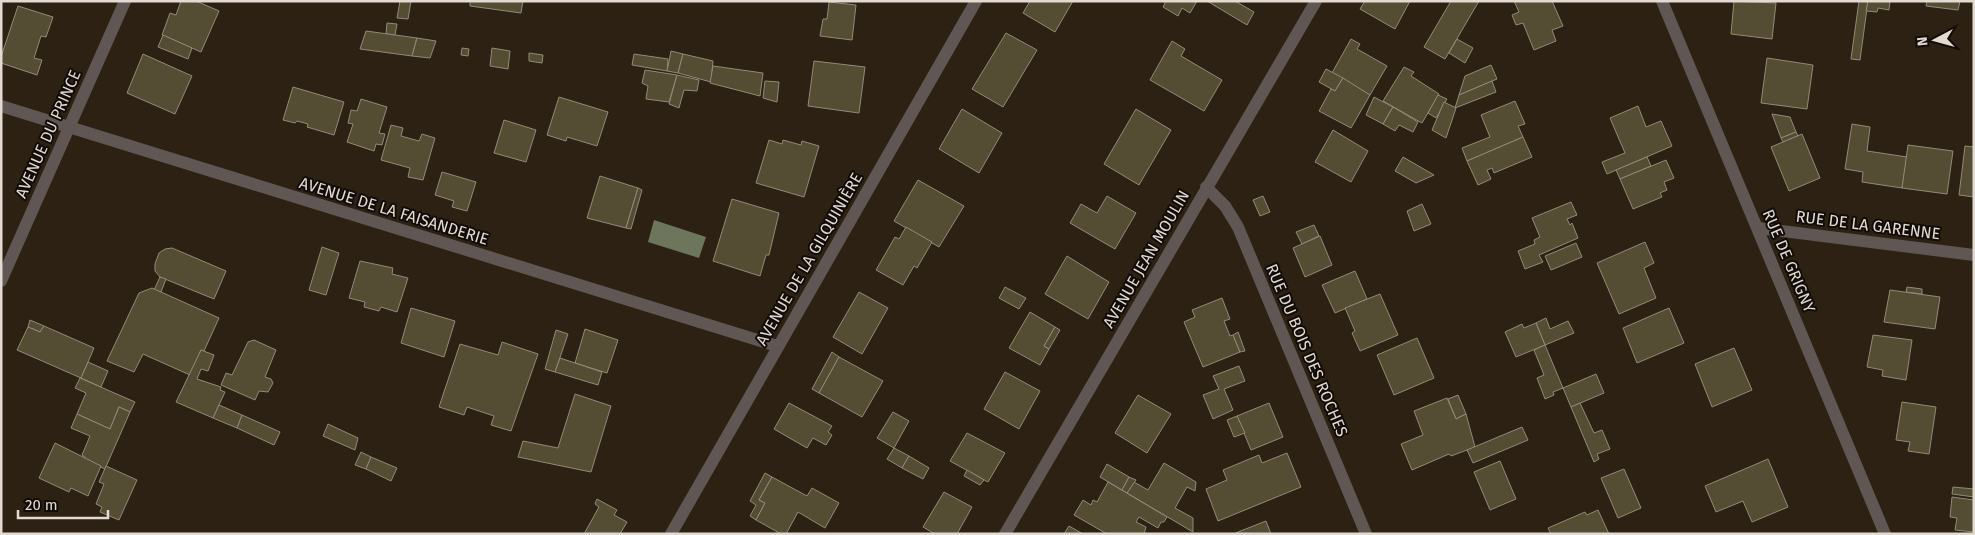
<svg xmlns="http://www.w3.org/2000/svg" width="1975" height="535" viewBox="0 0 1975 535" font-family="'Fira Sans',sans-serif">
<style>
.water{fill:#6d765c}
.building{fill:#544d34;stroke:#908b78}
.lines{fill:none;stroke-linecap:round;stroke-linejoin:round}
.minor{stroke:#605754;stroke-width:12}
.labels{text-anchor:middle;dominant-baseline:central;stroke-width:4;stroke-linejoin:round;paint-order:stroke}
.street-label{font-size:16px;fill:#e3dad2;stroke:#110c07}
</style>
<rect width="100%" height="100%" fill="#2d2114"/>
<path class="water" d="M654,220L706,237L699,258L648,242Z"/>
<g class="building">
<path d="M181,1H196L219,11L201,52L162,35L170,13L176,15Z"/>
<path d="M400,1H411L408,19L397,18Z"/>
<path d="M470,1H523L521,13L470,6Z"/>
<path d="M1030,1H1073L1055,32L1023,13Z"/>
<path d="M1166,1H1197L1190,13L1182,8L1178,16L1163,7Z"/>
<path d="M1207,1H1235L1254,12L1247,25Z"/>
<path d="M1365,1H1410L1395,29L1360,9Z"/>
<path d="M1451,1H1479L1445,59L1424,47Z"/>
<path d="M1514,1H1552L1563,26L1552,30L1556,41L1534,50L1523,23L1516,25L1512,15L1519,12Z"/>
<path d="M1734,1L1776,3L1772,39L1731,34Z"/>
<path d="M1859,1H1868L1860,60L1851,59Z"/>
<path d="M1868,1H1890L1889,10L1878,8L1877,12L1866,11Z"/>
<path d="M1927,1H1960L1958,10L1926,6Z"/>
<path d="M829,2L856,5L852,40L820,36L823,19H827Z"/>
<path d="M18,6L53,17L46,37L41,36L34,58L42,60L37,75L1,63V57Z"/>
<path d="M387,23L397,24L395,35L386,34Z"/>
<path d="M366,31L417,38L412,56L360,49Z"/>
<path d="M1006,33L1037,50L1003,107L972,89Z"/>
<path d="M163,35L192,48L188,59L158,47Z"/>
<path d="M417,38L436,41L430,58L412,56Z"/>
<path d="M1351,39L1360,44L1357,49L1387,66L1370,95L1332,73Z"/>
<path d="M1457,39L1473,48L1465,63L1449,53Z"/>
<path d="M1172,41L1185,49L1181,56L1222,80L1204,111L1150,80Z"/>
<path d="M462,48L469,49L468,56L461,55Z"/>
<path d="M492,48L510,51L508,69L490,66Z"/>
<path d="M671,51L683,54L678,73L667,71Z"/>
<path d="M529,53L543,55L542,63L529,61Z"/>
<path d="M143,54L192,76L175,114L127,93Z"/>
<path d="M634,54L668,59L667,71L632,65Z"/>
<path d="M683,54L713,61L711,82L678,73Z"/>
<path d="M1767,58L1813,65L1807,109L1761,103Z"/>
<path d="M814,61L865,67L859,113L808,106Z"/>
<path d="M1491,65L1497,79L1459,95L1465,76Z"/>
<path d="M713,66L763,73L760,96L710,83Z"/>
<path d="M1404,67L1414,72L1411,76L1439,94L1422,123L1383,101Z"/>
<path d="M1326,69L1343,78L1335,91L1319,82Z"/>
<path d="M645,70L677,75L669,102L646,99L648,86L642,83Z"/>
<path d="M677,75L699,80L697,91L684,90L679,108L669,104Z"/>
<path d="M1343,78L1370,95L1351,128L1319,111L1331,89L1335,91Z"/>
<path d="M765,81L779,82L777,102L763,98Z"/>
<path d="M1492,81L1496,92L1455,108L1459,95Z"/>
<path d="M293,87L344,102L334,135L307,127L308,124L297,121L295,123L283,120Z"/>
<path d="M1438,95L1447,99L1436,118L1428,113Z"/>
<path d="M559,97L608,112L597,146L567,137L566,141L547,135Z"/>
<path d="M1374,97L1393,107L1383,124L1366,115Z"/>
<path d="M361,99L387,107L379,133L385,134L382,145L376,144L374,151L347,142L353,124L348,123L351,110L357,111Z"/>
<path d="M1515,101L1525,124L1518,126L1523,137L1467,161L1462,148L1490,137L1481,115Z"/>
<path d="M1444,102L1456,108L1446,138L1432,130Z"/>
<path d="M1638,106L1646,127L1661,121L1672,146L1607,174L1602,162L1625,153L1610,118Z"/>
<path d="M1393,107L1418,122L1413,132L1399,125L1395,131L1383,124Z"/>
<path d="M962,109L1002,133L979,173L939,149Z"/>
<path d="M1136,109L1171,130L1139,185L1104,164Z"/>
<path d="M1772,114L1790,117L1796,132L1781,138Z"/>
<path d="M504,120L536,130L526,162L494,153Z"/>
<path d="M1852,124L1870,127L1867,151L1907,157L1902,188L1862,182L1863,172L1845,169Z"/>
<path d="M391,125L403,128L401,136L419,141L422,134L435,138L423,180L408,177L410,168L381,160Z"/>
<path d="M1333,130L1368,151L1351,182L1315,162Z"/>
<path d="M1796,132L1798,136L1783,142L1781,138Z"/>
<path d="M1802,134L1820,178L1789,191L1771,147Z"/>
<path d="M1523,137L1532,157L1494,173L1492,168L1487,170L1491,179L1478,185L1467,161Z"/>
<path d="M769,140L782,144L783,140L801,145L802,141L819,146L804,197L756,183Z"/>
<path d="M1908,145L1953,151L1947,194L1902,188Z"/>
<path d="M1965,146L1974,147V197L1959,195Z"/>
<path d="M1403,157L1434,175L1416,183L1395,171Z"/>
<path d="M1647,157L1651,166L1620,179L1616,170Z"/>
<path d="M1666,160L1674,178L1664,182L1667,190L1660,193L1662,197L1633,209L1620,179Z"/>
<path d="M442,172L476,182L467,211L452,207L454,201L435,195Z"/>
<path d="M600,176L638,188L626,228L587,218Z"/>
<path d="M918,180L964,206L939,247L894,221Z"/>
<path d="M638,188L642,190L631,229L626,228Z"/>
<path d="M1107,196L1136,213L1115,249L1070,223L1081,204L1097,213Z"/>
<path d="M1263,196L1270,212L1260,216L1253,200Z"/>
<path d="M732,199L779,213L769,255H766L760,276L713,261Z"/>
<path d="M1571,202L1577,215L1567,219L1570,225L1572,223L1578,238L1539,255L1543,262L1525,269L1518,251L1535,244L1534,240L1540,237L1532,218Z"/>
<path d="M1422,204L1431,224L1414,231L1407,211Z"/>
<path d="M1314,225L1319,236L1302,244L1296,232Z"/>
<path d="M906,227L932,242L917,268L914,266L903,285L876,270L895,237L899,239Z"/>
<path d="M1320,236L1332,265L1305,277L1293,248Z"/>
<path d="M1645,242L1654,263L1644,268L1656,298L1619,314L1597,263Z"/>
<path d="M1576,243L1582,257L1551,270L1545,256Z"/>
<path d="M322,247L339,253L326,295L309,290Z"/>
<path d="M172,248L226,271L214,299L160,277L155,271V264L159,253L165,249Z"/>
<path d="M1067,256L1109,282L1088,319L1045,294Z"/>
<path d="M360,261L393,268L392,274L408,278L397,312L381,307L379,311L364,307L365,302L349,298Z"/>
<path d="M1355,271L1367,299L1335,313L1322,285Z"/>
<path d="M160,277L166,279L161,292L154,290Z"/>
<path d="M1005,287L1026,298L1019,309L999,298Z"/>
<path d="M1907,287L1922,289V294L1906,292Z"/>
<path d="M152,288L219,318L204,351L201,350L190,375L143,354L134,372L107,361L139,293Z"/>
<path d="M1890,290L1940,297L1935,329L1884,322Z"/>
<path d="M859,292L888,308L862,354L833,337Z"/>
<path d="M1380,294L1398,335L1360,351L1352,333L1355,331L1345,308Z"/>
<path d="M1222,298L1230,319L1224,321L1230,336L1233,335L1240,352L1203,367L1184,322L1195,317L1192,310Z"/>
<path d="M411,308L455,321L444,357L401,343Z"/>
<path d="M1669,308L1684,343L1637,363L1623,328Z"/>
<path d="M1030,312L1055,327L1044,346L1049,349L1040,365L1009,348Z"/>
<path d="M1546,318L1550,329L1568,321L1574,333L1545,345L1536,323Z"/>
<path d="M30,320L44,326L40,332L28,327Z"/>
<path d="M1536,323L1545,345L1516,357L1505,332L1522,324L1524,328Z"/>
<path d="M44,326L94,348L81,378L17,350L28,327L40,332Z"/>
<path d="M1055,327L1060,330L1049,349L1044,346Z"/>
<path d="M585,329L618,340L607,373L575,363Z"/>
<path d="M556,330L568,334L555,372L545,369Z"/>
<path d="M1238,332L1245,351L1240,352L1233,335Z"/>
<path d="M1873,335L1912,340L1906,380L1882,376L1883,370L1867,367Z"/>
<path d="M1417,338L1434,378L1394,395L1377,355Z"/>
<path d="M254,340L276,350L265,377L271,379L273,383L268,392L259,391L255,400L221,385L226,373L232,375L248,342Z"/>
<path d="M502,342L538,354L511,431L491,425L494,416L467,407L464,415L439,407L460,344L498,355Z"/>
<path d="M1545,345L1563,388L1553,392L1554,395L1545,399L1537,378L1544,375L1534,350Z"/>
<path d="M1734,348L1752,390L1712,407L1695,364Z"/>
<path d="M201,350L214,355L208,371L201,369L197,379L221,387L220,390L225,392L213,418L176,402Z"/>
<path d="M832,352L839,357L819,393L812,389Z"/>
<path d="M839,357L883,381L862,417L819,393Z"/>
<path d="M560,358L602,372L598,385L555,372Z"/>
<path d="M88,362L108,371L101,387L81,378Z"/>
<path d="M1239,366L1245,381L1224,389L1233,410L1213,419L1203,395L1219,389L1213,376Z"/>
<path d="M1005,372L1040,391L1019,429L984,409Z"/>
<path d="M1596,374L1604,393L1571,407L1563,388Z"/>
<path d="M80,378L135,402L130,412L119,407L110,429L77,414L86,393L75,388Z"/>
<path d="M575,394L611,406L591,472L518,457L523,441L558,448Z"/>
<path d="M1138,395L1171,414L1147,453L1115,433Z"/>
<path d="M1458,395L1466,414L1456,419L1448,399Z"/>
<path d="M1447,398L1456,419L1466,414L1475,447L1451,456L1449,454L1412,470L1401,444L1423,435L1414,411Z"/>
<path d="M1902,402L1936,407L1929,454L1908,451L1910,442L1896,440Z"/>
<path d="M789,403L832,426L828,432L832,435L826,445L813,438L807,448L774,429Z"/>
<path d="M1269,403L1283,437L1251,450L1237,416Z"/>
<path d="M1580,403L1594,433L1602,430L1610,449L1597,454L1599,459L1594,462L1571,407Z"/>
<path d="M219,405L242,415L237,428L213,418Z"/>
<path d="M119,407L130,412L105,469L84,459L85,457L82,455L90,436L71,428L77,414L110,429Z"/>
<path d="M893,412L909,421L894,448L877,438Z"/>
<path d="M242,415L280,432L274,445L237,428Z"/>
<path d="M1237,416L1245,433L1234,437L1227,420Z"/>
<path d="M328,424L358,438L355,450L323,436Z"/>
<path d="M1522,427L1528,440L1473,463L1467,450Z"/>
<path d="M967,433L1005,453L988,482L950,461Z"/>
<path d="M55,443L101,466L88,496L71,488L69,492L39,478Z"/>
<path d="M894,448L909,456L902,468L887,459Z"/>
<path d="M361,452L371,457L366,469L355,465Z"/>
<path d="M1287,453L1301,487L1218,521L1206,489L1227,480L1223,470L1259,455L1262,463Z"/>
<path d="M909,456L929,468L923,479L902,468Z"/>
<path d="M371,457L397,468L391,481L366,469Z"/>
<path d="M1768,459L1788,507L1752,522L1743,501L1716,512L1705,486Z"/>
<path d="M1500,461L1516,499L1490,510L1474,472Z"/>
<path d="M1164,463L1196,482L1195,491L1187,487L1175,508L1193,518V532L1127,493L1134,482L1148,490Z"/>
<path d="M1107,464L1129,477L1122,490L1100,477Z"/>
<path d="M106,466L137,480L119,520L100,512L102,507L96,504L104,484L99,482Z"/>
<path d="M1624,469L1641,508L1618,518L1601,478Z"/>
<path d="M967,470L984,480L980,485L964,476Z"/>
<path d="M765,473L772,477L759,500L765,503L756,520L750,516L756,505L750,501Z"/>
<path d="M772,477L807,496L812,488L839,503L825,528L798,512L786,534H781L756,520L765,503L759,500Z"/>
<path d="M1129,477L1136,480L1127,493L1122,490Z"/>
<path d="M1108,482L1167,517L1164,522H1161L1158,528L1139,517L1136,522L1146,527L1144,534H1107L1074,515L1083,500L1091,505L1093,500L1097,502Z"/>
<path d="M1953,487L1974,489V497L1952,494Z"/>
<path d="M944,492L972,507L957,534H935L923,527Z"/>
<path d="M1952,497L1974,500V532L1955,530L1957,518L1950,517Z"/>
<path d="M597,499L617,510L614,515L627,522L620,534H584L599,507L595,504Z"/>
<path d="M1598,510L1609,534H1551L1548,528L1585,512L1587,515Z"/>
<path d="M1266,521L1271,534H1233Z"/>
<path d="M1069,526L1083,534H1064Z"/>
</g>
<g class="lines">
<g class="minor">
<path d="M1662,1L1885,534"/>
<path d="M1,106L777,346"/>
<path d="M1206,187L1225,206L1238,227L1366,534"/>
<path d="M1758,228L1974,255"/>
<path d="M1,281L125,1"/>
<path d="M671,534L976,1"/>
<path d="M1005,534L1316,1"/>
</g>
</g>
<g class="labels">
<g class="street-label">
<text transform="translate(48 134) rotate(-66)">AVENUE DU PRINCE</text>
<text transform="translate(394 211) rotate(17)">AVENUE DE LA FAISANDERIE</text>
<text transform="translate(1868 225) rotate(7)">RUE DE LA GARENNE</text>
<text transform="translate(809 259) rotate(-60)">AVENUE DE LA GILQUINIÈRE</text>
<text transform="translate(1146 259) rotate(-60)">AVENUE JEAN MOULIN</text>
<text transform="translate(1789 261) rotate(67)">RUE DE GRIGNY</text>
<text transform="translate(1307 350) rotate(67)">RUE DU BOIS DES ROCHES</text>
</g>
</g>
<rect width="1975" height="535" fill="none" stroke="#e3dad2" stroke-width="5"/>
<g transform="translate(1935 40) rotate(264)" stroke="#110c07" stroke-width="4" paint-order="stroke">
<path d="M0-4L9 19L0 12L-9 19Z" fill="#e3dad2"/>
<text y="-8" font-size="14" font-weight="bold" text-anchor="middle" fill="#e3dad2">N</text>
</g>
<path d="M18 510v8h90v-8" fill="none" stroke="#e3dad2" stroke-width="2.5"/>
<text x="25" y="510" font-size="15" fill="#e3dad2" stroke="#110c07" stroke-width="4" paint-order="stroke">20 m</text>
</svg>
